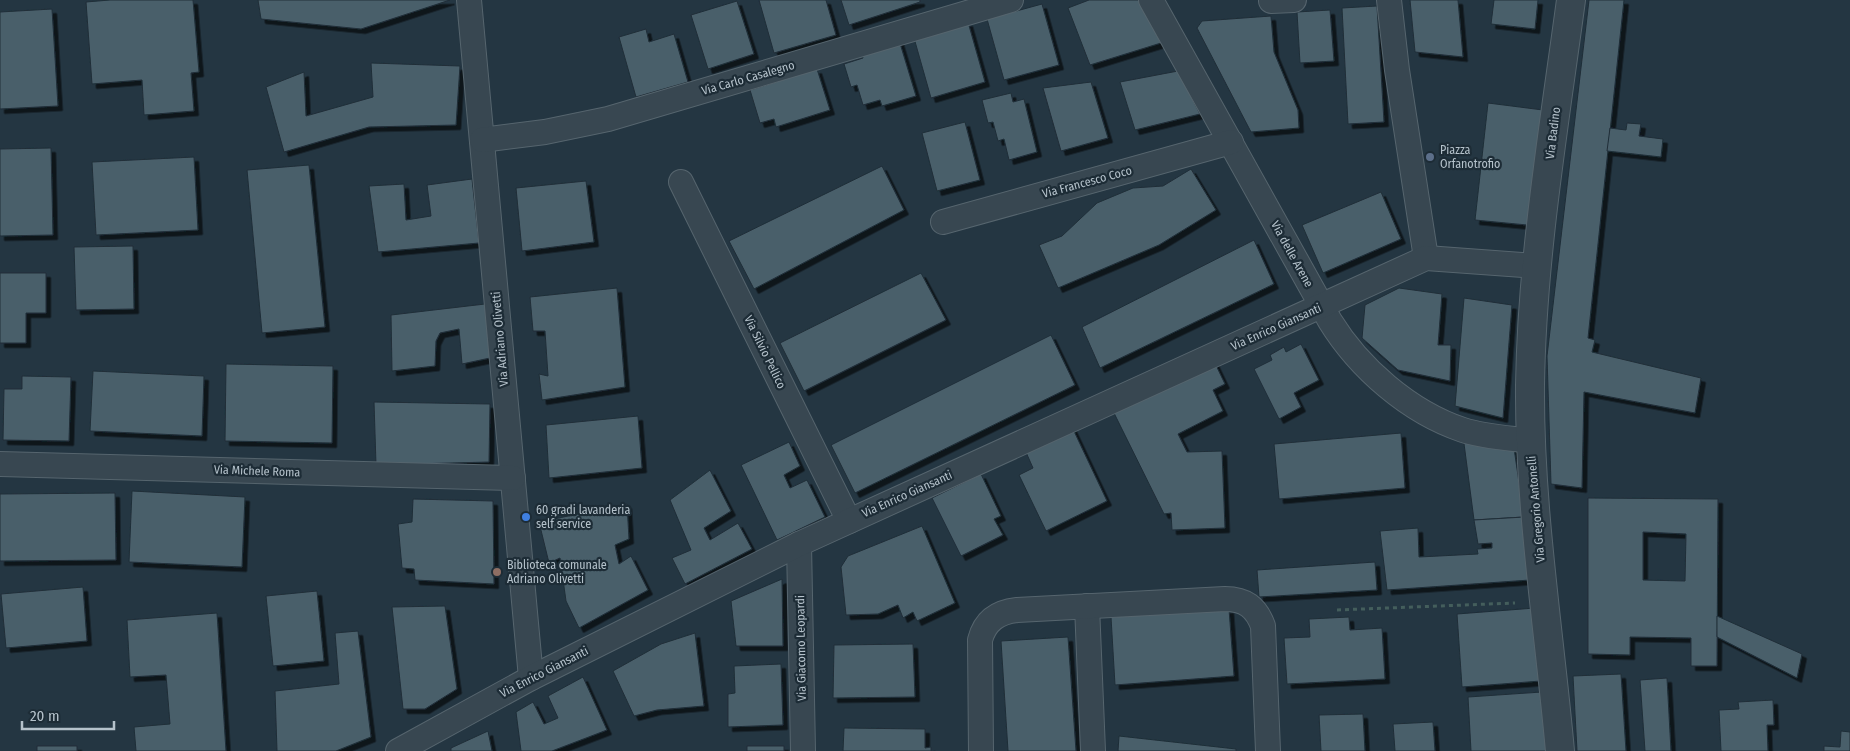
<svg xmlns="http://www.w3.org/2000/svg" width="1850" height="751" viewBox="0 0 1850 751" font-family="'Fira Sans Condensed',sans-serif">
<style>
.building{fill:#4a5e6a;stroke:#1f2e38;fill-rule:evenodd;filter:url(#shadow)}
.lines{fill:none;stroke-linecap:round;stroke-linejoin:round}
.minor-casing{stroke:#56656e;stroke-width:26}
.tertiary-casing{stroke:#56656e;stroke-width:30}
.path{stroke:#445e5c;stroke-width:3;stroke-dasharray:4 4;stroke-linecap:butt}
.minor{stroke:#384751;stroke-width:24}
.tertiary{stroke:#384751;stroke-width:28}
.service-dot{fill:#5c6f8a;stroke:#1d2c36;stroke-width:2}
.shop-dot{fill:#3f7fe0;stroke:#1d2c36;stroke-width:2}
.education-dot{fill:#8d6e63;stroke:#1d2c36;stroke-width:2}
.labels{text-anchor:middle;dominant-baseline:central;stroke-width:4.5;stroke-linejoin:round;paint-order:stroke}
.street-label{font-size:12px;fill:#b5c2cb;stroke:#1d2c36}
.poi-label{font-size:12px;fill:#b5c2cb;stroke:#1d2c36;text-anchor:start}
</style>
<defs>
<filter id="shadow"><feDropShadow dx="4.5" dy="4.5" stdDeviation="0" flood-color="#0009"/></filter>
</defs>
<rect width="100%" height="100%" fill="#243642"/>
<g class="building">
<path d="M110,0H193L199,72L191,73L194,111L144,115L142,80L92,84L86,2Z"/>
<path d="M258,0H450L361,29L261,19Z"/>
<path d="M759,0H826L836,35L774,53Z"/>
<path d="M841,0H920V2L849,25Z"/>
<path d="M1089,0H1140L1161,43L1090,65L1068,8Z"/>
<path d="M1410,0H1458L1463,57L1415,52Z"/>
<path d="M1494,0H1538L1535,29L1491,24Z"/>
<path d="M1589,0H1624L1588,338L1595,340L1592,352L1701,378L1695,413L1584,392L1582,488L1551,484L1547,356Z"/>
<path d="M737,1L754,54L708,69L691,15Z"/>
<path d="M1042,4L1059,65L1004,80L987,19Z"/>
<path d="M1377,6L1384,122L1348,124L1342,8Z"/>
<path d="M52,9L58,106L0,109V12Z"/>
<path d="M1330,10L1334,61L1300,63L1297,12Z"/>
<path d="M1271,16L1274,52L1298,110L1299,128L1251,132L1197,28L1202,21Z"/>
<path d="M968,22L985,82L931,98L914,38Z"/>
<path d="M646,29L649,42L674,34L688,82L636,97L619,37Z"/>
<path d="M899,40L916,96L882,106L880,100L863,105L857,85L851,87L844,64L863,58L861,52Z"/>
<path d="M371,63L460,66L456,125L369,127L284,152L266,87L304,72L306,116L373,97Z"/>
<path d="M817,69L830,110L776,127L774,119L760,123L750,90Z"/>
<path d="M1178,71L1200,114L1135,130L1120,82Z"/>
<path d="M1091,82L1108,138L1061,151L1043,88Z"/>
<path d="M1011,93L1013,102L1024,99L1037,152L1009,160L1004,139L998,141L993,122L988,123L982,100Z"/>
<path d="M1488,103L1543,110L1527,225L1475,220Z"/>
<path d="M965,122L980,180L937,191L922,133Z"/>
<path d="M1627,123L1641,124L1639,136L1663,139L1661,157L1607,151L1610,128L1626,130Z"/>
<path d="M51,148L53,235L0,236V149Z"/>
<path d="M194,157L198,230L96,235L92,162Z"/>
<path d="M309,165L325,327L262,333L247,170Z"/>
<path d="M882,166L904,210L754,289L729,241Z"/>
<path d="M1191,169L1216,210L1159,245L1058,288L1039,245L1062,236L1097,203L1133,188L1163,186Z"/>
<path d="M472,179L479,243L378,252L369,186L404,184L406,220L431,216L427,185Z"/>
<path d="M586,181L594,242L522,251L516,188Z"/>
<path d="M1381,192L1401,239L1323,273L1302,225Z"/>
<path d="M1254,240L1274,284L1100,368L1082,327Z"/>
<path d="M133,246L134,309L76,310L74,247Z"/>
<path d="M0,273H46V313H26V343H0Z"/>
<path d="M921,273L946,320L804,391L780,343Z"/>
<path d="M617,288L625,387L542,400L539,374L548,376L545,331H533L530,297Z"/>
<path d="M1399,288L1442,294L1438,345H1451L1450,381L1398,370L1362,338L1365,305Z"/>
<path d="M1464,298L1512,305L1503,418L1455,406Z"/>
<path d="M485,304L490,358L462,364L459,329L440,333L436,341L435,366L392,371L391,315Z"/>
<path d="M1051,335L1075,385L855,493L831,445Z"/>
<path d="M1301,344L1319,380L1294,393L1301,407L1279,419L1254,369L1272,360L1270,355L1284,347L1286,352Z"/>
<path d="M1212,357L1225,384L1213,390L1223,411L1178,434L1187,452L1222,451L1225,528L1172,530L1171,513L1164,514L1111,407Z"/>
<path d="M226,364L333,366L332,443L225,441Z"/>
<path d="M93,371L204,376L202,436L90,431Z"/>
<path d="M22,376L71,377L69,441L3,440L4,389H22Z"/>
<path d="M374,402L490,404L489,462L376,465Z"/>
<path d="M638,416L642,468L549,478L546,425Z"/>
<path d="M1072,427L1107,501L1046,531L1019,475L1033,468L1025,450Z"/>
<path d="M1401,433L1405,488L1279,499L1274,444Z"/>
<path d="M1463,436L1514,448L1524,517L1474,520Z"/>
<path d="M789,442L800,466L784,475L790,488L807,480L825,517L777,540L741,465Z"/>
<path d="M710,470L731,511L704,528L710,540L738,523L752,549L685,584L672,558L691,550L670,500Z"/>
<path d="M981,474L1001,516L994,519L1003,535L961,556L932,498Z"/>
<path d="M132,491L245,497L242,567L129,562Z"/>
<path d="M115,493L116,560L0,561V494Z"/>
<path d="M1588,498L1718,499L1717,666H1691V638L1630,637V655L1588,654ZM1643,532L1686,534L1685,581L1643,580Z"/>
<path d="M413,499L493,501L494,584L415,580L414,569L402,568L398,524L412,522Z"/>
<path d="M627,504L629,539L615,545L619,564L631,556L648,590L579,628L566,601L560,558L549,563L539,522Z"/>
<path d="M1524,517L1530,580L1387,590L1380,531L1418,528L1419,557L1478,554L1477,549L1492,548V543L1478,544L1474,520Z"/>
<path d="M922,526L955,603L917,621L913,612L903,618L898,605L878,614L846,615L841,567L848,556Z"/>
<path d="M1375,562L1377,590L1259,597L1257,570Z"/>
<path d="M782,579L783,646H736L731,601Z"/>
<path d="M83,587L87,641L6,648L1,594Z"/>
<path d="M317,591L324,661L273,666L266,596Z"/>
<path d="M445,606L457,689L425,709H403L392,607Z"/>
<path d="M1535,608L1541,681L1462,687L1457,614Z"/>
<path d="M1229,609L1234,676L1115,685L1111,617Z"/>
<path d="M217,613L226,751H136L134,727L170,724L166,675L130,677L127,620Z"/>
<path d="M1717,616L1802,654L1797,678L1717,637Z"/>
<path d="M1349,617L1350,630L1382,628L1385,679L1287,684L1284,638L1310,637L1309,619Z"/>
<path d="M358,631L371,737L336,751H277L275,691L339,684L335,633Z"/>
<path d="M695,633L704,706L657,710L634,716L613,671L661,644Z"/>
<path d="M1068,637L1076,751H1008L1001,641Z"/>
<path d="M913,644L915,697L833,698L834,645Z"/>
<path d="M781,664L783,725L728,727V694L735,693L734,666Z"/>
<path d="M1621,674L1626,751H1577L1573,676Z"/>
<path d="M583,677L607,730L552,751H521L516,712L533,702L544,724L558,718L548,696Z"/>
<path d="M1667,678L1671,751H1645L1640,680Z"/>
<path d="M1542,692L1546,751H1471L1468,697Z"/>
<path d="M1773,700L1774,725H1767L1768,751H1721L1719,710L1739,709L1738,702Z"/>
<path d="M1363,714L1365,751H1321L1319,715Z"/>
<path d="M1433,722L1435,751H1395L1393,724Z"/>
<path d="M844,728L925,729V748L931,747V751H843Z"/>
<path d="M488,731L492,751H451V748Z"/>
<path d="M1841,731L1850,732V751H1824V746L1840,747Z"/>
<path d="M1119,736L1236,749V751H1118Z"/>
<rect x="37" y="746" width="40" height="5"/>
<rect x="747" y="746" width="37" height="5"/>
</g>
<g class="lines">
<defs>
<g id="minor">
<path d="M469,0L531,678"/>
<path d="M1151,0L1330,321C1359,368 1409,412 1463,430C1485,437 1508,438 1531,441"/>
<path d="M1389,0L1397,70L1426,258"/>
<path d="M1271,1L1294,0"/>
<path d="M482,140L545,132L608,119L1011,0"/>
<path d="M681,182L849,521"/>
<path d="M943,222L1231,142"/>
<path d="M0,464L513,478"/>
<path d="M799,544L803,751"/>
<path d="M1087,606L1093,751"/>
<path d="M398,751L531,678L799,544L1426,258L1537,266"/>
<path d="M981,751L980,640C985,621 998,612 1017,610L1225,599C1245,599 1256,607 1263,626L1268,751"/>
</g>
<path id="tertiary" d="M1560,751C1549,629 1529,507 1530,385C1532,256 1554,127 1571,0"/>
</defs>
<use href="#minor" class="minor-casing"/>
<use href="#tertiary" class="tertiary-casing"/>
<path class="path" d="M1337,610L1515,603"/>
<use href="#minor" class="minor"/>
<use href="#tertiary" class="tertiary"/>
</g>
<circle class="service-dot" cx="1430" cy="157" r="5"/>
<circle class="shop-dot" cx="526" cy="517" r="5"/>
<circle class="education-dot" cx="497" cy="572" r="5"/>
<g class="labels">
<g class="street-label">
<text transform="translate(748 78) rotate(-16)">Via Carlo Casalegno</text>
<text transform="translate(1553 133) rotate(-83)">Via Badino</text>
<text transform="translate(1087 182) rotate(-15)">Via Francesco Coco</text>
<text transform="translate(1292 254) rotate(61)">Via delle Arene</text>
<text transform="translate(1276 327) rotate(-24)">Via Enrico Giansanti</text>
<text transform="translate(500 339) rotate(-95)">Via Adriano Olivetti</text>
<text transform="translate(765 352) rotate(64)">Via Silvio Pellico</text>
<text transform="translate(257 471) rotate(2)">Via Michele Roma</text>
<text transform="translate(907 494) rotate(-24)">Via Enrico Giansanti</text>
<text transform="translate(1536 509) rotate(-95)">Via Gregorio Antonelli</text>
<text transform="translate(801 648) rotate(-91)">Via Giacomo Leopardi</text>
<text transform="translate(544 672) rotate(-27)">Via Enrico Giansanti</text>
</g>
<g class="poi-label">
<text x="1440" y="150">Piazza<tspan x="1440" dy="14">Orfanotrofio</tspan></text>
<text x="536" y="510">60 gradi lavanderia<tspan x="536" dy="14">self service</tspan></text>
<text x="507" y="565">Biblioteca comunale<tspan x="507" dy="14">Adriano Olivetti</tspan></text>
</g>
</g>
<path d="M22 721v8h92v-8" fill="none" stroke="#b5c2cb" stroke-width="2.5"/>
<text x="30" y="721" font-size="15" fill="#b5c2cb" stroke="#1d2c36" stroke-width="4" paint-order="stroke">20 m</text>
</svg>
